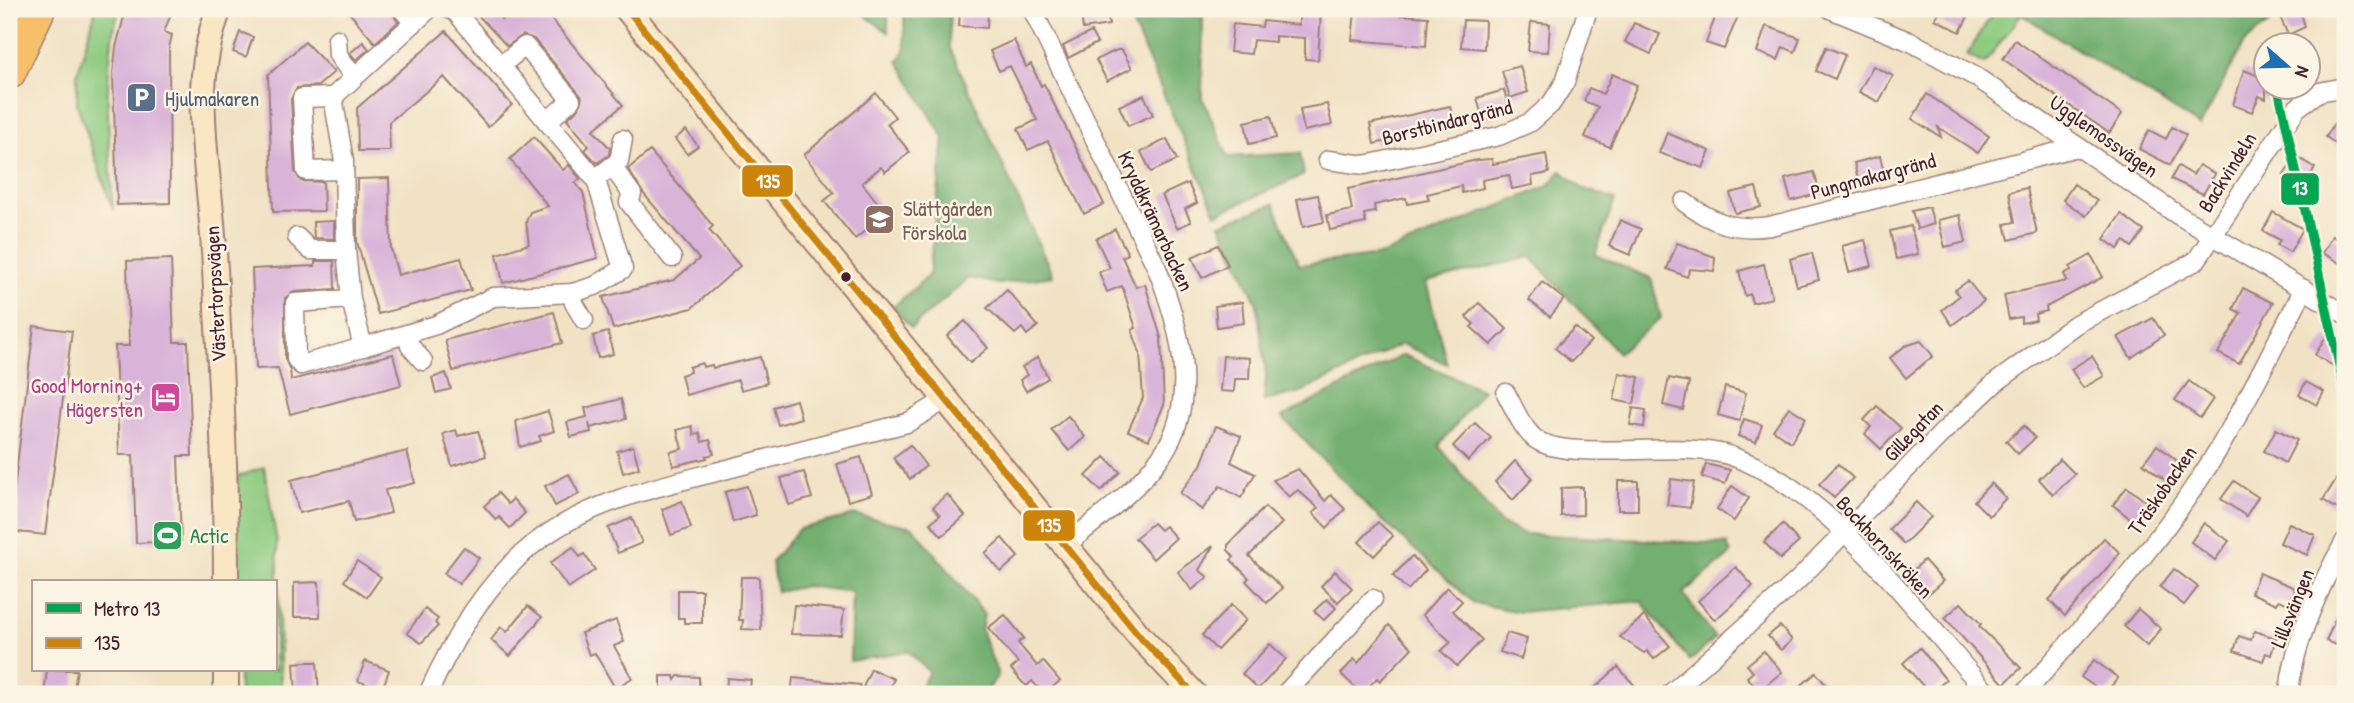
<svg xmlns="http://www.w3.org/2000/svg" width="2354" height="703" viewBox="0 0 2354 703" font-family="'Patrick Hand',sans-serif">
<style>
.green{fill:#8ecb81;stroke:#6c7556;stroke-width:2}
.forest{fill:#72af6f;stroke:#5e674d;stroke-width:2}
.building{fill:#d9b4d9}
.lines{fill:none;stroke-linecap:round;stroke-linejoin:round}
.street-casing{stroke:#9e8078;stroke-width:21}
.secondary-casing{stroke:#9e8078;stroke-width:28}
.highway-casing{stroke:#9e8078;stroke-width:35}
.street{stroke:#fff;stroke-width:18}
.secondary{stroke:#fbe6c4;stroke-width:24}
.highway{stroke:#f6c06b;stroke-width:32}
.bus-1-casing{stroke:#fcf5e5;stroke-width:12}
.bus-1{stroke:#cc840b;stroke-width:7}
.metro-1-casing{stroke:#fcf5e5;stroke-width:14}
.metro-1{stroke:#00a651;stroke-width:9}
.bus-dot{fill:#4a1f2b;stroke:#fcf5e5;stroke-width:2.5}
.labels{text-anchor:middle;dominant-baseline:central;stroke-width:5;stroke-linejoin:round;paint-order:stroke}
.service-label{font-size:21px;fill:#4e5e75;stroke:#fcf5e5;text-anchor:start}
.street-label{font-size:21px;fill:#4a1f2b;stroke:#fcf5e5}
.education-label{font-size:21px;fill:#785e54;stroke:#fcf5e5;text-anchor:start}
.hotel-label{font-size:21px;fill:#b23c85;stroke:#fcf5e5;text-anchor:end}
.leisure-label{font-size:21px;fill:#27864d;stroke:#fcf5e5;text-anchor:start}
.line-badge{stroke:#fcf5e5;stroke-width:2.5}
.badge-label{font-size:19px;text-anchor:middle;font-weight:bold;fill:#fff}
</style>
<rect width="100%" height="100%" fill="#fcf5e5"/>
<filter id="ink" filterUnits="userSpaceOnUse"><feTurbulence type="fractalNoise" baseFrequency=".0143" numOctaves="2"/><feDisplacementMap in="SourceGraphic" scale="14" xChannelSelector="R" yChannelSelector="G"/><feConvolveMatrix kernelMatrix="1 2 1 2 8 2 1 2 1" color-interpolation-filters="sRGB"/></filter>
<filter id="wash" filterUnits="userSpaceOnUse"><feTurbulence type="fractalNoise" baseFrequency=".00686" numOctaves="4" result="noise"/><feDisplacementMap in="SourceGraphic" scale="28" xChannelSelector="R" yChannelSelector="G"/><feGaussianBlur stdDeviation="1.57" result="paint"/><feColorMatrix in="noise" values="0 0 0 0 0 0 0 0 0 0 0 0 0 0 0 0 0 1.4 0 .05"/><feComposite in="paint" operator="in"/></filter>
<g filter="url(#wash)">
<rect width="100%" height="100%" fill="#f1e2c4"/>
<g class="green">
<path d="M96,9H119C100,74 110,143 113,210L77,104V74Z"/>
<path d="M1995,9H2013L2021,15L1984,64L1967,55Z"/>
<path d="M264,467L277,542L281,694H239V670H275V582H238L237,477Z"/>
</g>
<g class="forest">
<path d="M856,9H888V32Z"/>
<path d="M904,9H950L949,46L1053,276L999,284L969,278L911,328L893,307L929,275L944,138L898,61L905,51Z"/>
<path d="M1126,9H1203L1202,97L1228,157L1300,153L1304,175L1216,214Z"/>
<path d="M2013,9H2287L2244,43L2200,126Z"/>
<path d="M1561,171L1582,188L1615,200L1595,255L1651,278L1661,318L1618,353L1531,257L1426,282L1447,364L1402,344L1301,392L1264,401L1266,374L1257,304L1220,224L1274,204L1299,265L1381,255L1548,186Z"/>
<path d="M1403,355L1483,390L1439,446L1500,523L1524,534L1727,544L1731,554L1683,593L1715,638L1690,661L1641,601L1520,612L1474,603L1372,511L1282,417Z"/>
<path d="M855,515L913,527L984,614L981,630L998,675L985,694H917L929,672L908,651L850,661L852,592L806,586L777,592L771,562L799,529Z"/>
</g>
<g id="blocks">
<g class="building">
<path d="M126,9H173L164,32L172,35L169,48L170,203L117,205L113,74L116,47Z"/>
<path d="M346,9H389L398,22L375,43Z"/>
<path d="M472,9H505L498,15L502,20L515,9H543L623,105L593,130L610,148L609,155L597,163L585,150L589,146L567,119L579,108L582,97L534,39L523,35L507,46Z"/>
<path d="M960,9H988L987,28L959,26Z"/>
<path d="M1080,9H1107L1109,25L1083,29Z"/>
<path d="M1718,9L1739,14L1724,49L1706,43Z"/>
<path d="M1941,9H1972L1960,32L1935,19Z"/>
<path d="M2300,9L2305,27L2288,35L2280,17Z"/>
<path d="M1299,10L1321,11L1318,60L1305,59V38L1275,36V42L1253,40L1251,54L1230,52L1233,24L1262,27L1263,21L1299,25Z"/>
<path d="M1355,12L1428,17L1426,46L1352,40Z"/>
<path d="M1463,20L1485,21L1484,49L1461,47Z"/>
<path d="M1531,22L1550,24L1548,52L1528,51Z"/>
<path d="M1634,23L1660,34L1651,54L1625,42Z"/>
<path d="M1766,26L1800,38L1795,52L1783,47L1778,60L1757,52Z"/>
<path d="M446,31L512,105L488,127L444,77L389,122L390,151H358L357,108Z"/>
<path d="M240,32L253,37L246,57L233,52Z"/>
<path d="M1091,32L1097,43L1068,58L1063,46Z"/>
<path d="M1014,40L1026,67L1031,64L1041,86L1044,84L1104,204L1084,214L1048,141L1028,150L1018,129L1037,120L1010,66L999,71L990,51Z"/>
<path d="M2015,40L2122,114L2109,133L2003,59Z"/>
<path d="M305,42L334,72L318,86L297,88L291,99L295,172L301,181L323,182L324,211L273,212L268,75Z"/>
<path d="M363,42L369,49L356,60L350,53Z"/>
<path d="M1826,47L1845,55L1835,79L1816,71Z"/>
<path d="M1117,50H1122L1132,68L1107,81L1096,60Z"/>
<path d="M1520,66L1528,92L1510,98L1502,71Z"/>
<path d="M1873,66L1893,76L1879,102L1859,92Z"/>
<path d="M2244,70L2266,79V99L2259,96L2252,112L2233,105Z"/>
<path d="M1612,74L1637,85L1610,147L1585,137L1598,107L1584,101L1589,88L1603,94Z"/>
<path d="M1504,90L1510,112L1483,120L1477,98Z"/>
<path d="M876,93L895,117L887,124L910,152L885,172L881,167L862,183L886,213L855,239L824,201L834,193L804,155Z"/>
<path d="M1927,94L1989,136L1978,153L1938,127L1941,137L1912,119Z"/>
<path d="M1144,95L1153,115L1128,126L1119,106Z"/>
<path d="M1327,104L1332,125L1304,131L1300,109Z"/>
<path d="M1450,106L1454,126L1427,132L1426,125L1399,131L1400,138L1374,144L1370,124Z"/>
<path d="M2345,106V150L2326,137Z"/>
<path d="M1271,116L1276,138L1249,144L1245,122Z"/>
<path d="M2172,127L2186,135L2170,165L2139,149L2149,130L2166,139Z"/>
<path d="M686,130L698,146L687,154L675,139Z"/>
<path d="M1667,133L1710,151L1703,168L1659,153Z"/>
<path d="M534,137L563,170L569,165L580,179L575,183L583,192L598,258L503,283L497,254L529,244L526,222L530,212L548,206L510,159Z"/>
<path d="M1167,139L1177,160L1151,172L1141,152Z"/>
<path d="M650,151L713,226L709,230L740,266L692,308L613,329L603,297L674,280L699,259L643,193L628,169Z"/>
<path d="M1546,154L1549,173L1532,176L1533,185L1512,189L1509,175L1482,180L1483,188L1462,193L1461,186L1427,194L1429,200L1407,204L1406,198L1374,205L1375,212L1364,214L1366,223L1330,230L1327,215L1352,210L1348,189L1477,160L1492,159L1493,164Z"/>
<path d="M1880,156L1885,177L1859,184L1854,163Z"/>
<path d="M2296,156L2315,168L2299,192L2286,185L2290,178L2284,175Z"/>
<path d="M2199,165L2215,174L2203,194L2171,179L2178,166L2193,175Z"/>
<path d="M1814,172L1820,193L1791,201L1785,179Z"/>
<path d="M389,178L391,249L398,275L461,258L471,290L378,314L357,242V179Z"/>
<path d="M1188,183L1197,203L1185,209L1191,222L1177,228L1162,195Z"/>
<path d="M2074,184L2097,201L2086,216L2063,200Z"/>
<path d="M1756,187L1761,207L1735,213L1730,193Z"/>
<path d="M2027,188L2037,233L2009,240L2005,224L2015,222L2009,192Z"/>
<path d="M1318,195L1324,222L1303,227L1297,199Z"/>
<path d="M1929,207L1934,224L1917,229L1912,211Z"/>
<path d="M2273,212L2303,229L2290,252L2277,245L2280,240L2263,231Z"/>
<path d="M2121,214L2144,231L2132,247L2124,241L2118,249L2104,239Z"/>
<path d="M1960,215L1966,242L1945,247L1938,220Z"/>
<path d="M1620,220L1641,229L1630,255L1609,246Z"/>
<path d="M334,221V239L314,238L313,222Z"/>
<path d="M1911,226L1918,254L1896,259L1890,231Z"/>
<path d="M1115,229L1128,254L1122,257L1136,287L1145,284L1161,338L1164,405L1149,440L1128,431L1143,398L1140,353L1132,330L1136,328L1122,286L1107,292L1099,272L1110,268L1096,239Z"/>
<path d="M2332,236L2345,244V253L2340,263L2322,253Z"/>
<path d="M1865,240L1872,266L1849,272L1842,246Z"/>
<path d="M1677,243L1715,257L1714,271L1690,269L1687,277L1667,269Z"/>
<path d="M1218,245L1228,265L1202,278L1192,257Z"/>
<path d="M1812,253L1819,280L1797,286L1790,259Z"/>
<path d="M2091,255L2103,277L2046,307L2047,311L2035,314L2036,320L2021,323V317L2009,319L2004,295L2067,281L2064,274L2071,270L2070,267Z"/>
<path d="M171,259L174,342H188L192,456H178L181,541L136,543L133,455H119L115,346H129L127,261Z"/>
<path d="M315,261H334L335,289L294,292L285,298V359L290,370L291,380L393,354L401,385L290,414L278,368L256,369L252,269L315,266Z"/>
<path d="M1764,264L1772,298L1752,303L1750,294L1745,296L1739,271Z"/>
<path d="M1968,281L1984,301L1952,325L1942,310L1959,296L1955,290Z"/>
<path d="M1542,282L1564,299L1550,317L1529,300Z"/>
<path d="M2243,288L2273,303L2239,364L2218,353L2241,313L2233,309Z"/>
<path d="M1007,290L1038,326L1027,335L1022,328L1015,334L987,308Z"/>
<path d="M1242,302L1244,323L1217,327L1215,306Z"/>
<path d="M1479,303L1507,329L1491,345L1471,327L1474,324L1466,317Z"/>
<path d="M554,312L562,343L453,371L445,340Z"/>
<path d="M2153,318L2164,335L2131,358L2118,337Z"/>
<path d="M965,321L988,348L970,363L947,336Z"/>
<path d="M34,326L72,331L45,535L9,531Z"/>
<path d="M1575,327L1591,341L1571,362L1555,348Z"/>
<path d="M608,332L613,354L598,358L593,336Z"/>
<path d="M2326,336L2345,347V373L2315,355Z"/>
<path d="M1921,341L1933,356L1906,378L1890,358L1905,346Z"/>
<path d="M1223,356L1250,358L1249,379H1235L1234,392L1220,391Z"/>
<path d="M2092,356L2104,376L2083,388L2071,369Z"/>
<path d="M760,357L767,383L741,390L738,380L686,395L681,375L690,372L689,367L702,363L703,367L712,365L713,368Z"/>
<path d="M1038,357L1048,378L1026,391L1020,380L1027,375L1022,367Z"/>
<path d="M446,373L451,389L436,393L432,378Z"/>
<path d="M1619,373L1639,377L1634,404L1614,400Z"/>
<path d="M1669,378L1689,382L1683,410L1663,405Z"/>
<path d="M2189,381L2213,399L2200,418L2175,400Z"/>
<path d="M2306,382L2324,392L2317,405L2299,395Z"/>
<path d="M1725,387L1746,393L1739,421L1718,415Z"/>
<path d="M621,399L626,419L590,428L589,423L591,432L571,437L567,422L587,417L585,408Z"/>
<path d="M796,400L801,418L778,425L773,407Z"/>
<path d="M1877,406L1901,428L1881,449L1865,434L1871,427L1864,420Z"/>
<path d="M1789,407L1806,418L1791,442L1773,430Z"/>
<path d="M1633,408L1646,410L1644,427L1630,425Z"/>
<path d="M548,411L554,431L539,436L541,441L520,447L516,421Z"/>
<path d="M1068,416L1085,437L1069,451L1051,430Z"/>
<path d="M1744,419L1762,425L1756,442L1738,436Z"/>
<path d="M1475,423L1491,438L1468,461L1453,446Z"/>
<path d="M692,426L694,435L700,433L702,442L710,440L714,454L706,456L707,458L673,466L670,452L682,449L677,430Z"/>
<path d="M1216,426L1241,436L1231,462L1255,474L1241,498L1220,486L1202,510L1180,493L1201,465Z"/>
<path d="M2024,426L2035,438L2018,454L2006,441Z"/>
<path d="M2276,429L2297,440L2285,463L2264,451Z"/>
<path d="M456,430L458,436L478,431L486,456L452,466L443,434Z"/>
<path d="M910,445L926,466L910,479L893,458Z"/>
<path d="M2157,445L2180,463L2166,481L2143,463Z"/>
<path d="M633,446L639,468L623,473L617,451Z"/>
<path d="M407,451L415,483L385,490L391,513L354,522L349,501L299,513L291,480Z"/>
<path d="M861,457L872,494L848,501L837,464Z"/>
<path d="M1105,457L1120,472L1101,491L1086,476Z"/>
<path d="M2060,459L2075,474L2053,495L2039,479Z"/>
<path d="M1515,461L1533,478L1513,500L1495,482Z"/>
<path d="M1706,464L1730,470L1725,484L1702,477Z"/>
<path d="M1838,464L1853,478L1834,498L1819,484Z"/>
<path d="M1298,469L1325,501L1331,495L1345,509L1327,528L1313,513L1318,508L1298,490L1289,497L1273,480Z"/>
<path d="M804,472L812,498L789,505L781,478Z"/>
<path d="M569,474L579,494L555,506L545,486Z"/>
<path d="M2337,478L2345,484V514L2323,500Z"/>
<path d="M1671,479L1694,482L1690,508L1667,505Z"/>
<rect x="1618" y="481" width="20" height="29"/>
<path d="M2234,481L2258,497L2246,516L2221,499Z"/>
<path d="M1991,483L2006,498L1989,516L1974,501Z"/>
<path d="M747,486L756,515L733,522L725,492Z"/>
<path d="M1732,486L1749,498L1734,521L1717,509Z"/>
<path d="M1583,487V515L1561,516V488Z"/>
<path d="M2127,487L2150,505L2136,523L2113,505Z"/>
<path d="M498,493L508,504L513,499L525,513L510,528L499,517L496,520L484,506Z"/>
<path d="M947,494L965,516L942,536L930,523L940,515L933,507Z"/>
<path d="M682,501L691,528L671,535L662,509Z"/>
<path d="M1916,502L1931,517L1904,544L1889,529Z"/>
<path d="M1265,507L1282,523L1249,556L1282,588L1267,603L1246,581L1249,578L1231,560L1234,557L1228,550V545Z"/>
<path d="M632,518L642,543L618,553L608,528Z"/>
<path d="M1378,522L1393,536L1374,556L1359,542Z"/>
<path d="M1153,523L1160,530L1165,526L1176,538L1153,559L1135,538Z"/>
<path d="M2204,523L2229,541L2215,560L2191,542Z"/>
<path d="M2289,523L2315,535L2307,555L2280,543Z"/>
<path d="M1783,524L1799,542L1780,559L1764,542Z"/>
<path d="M1002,538L1018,557L1001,572L985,553Z"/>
<path d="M2104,538L2120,553L2065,616L2049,600Z"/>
<path d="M1213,546L1199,570L1208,577L1192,590L1178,572Z"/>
<path d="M464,547L479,558L459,584L444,573Z"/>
<path d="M573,547L580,557L584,554L595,570L568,588L550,563Z"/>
<path d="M1412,556L1426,570L1408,590L1393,576Z"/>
<path d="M1924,560L1943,581L1926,596L1907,576Z"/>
<path d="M357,561L381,577L367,597L344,581Z"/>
<path d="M1736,567L1753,586L1715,620L1698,601Z"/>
<path d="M2174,569L2198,587L2184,605L2160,587Z"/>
<path d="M1335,571L1352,588L1338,602L1321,586Z"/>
<path d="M2259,573L2295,588L2289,604L2279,600L2277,604L2251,593Z"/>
<path d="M741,577H759L761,630L742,629L743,620H739Z"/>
<path d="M319,582L320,617H294V583Z"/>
<path d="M1447,587L1462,601L1453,611L1482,640L1457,666L1441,651L1451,642L1422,615Z"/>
<path d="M678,590H702V623H684V618H678Z"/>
<path d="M2345,597V649L2326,641Z"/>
<path d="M1327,599L1336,608L1324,620L1314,611Z"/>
<path d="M1961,603L1981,624L1979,626L2021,668L2004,684L1945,618Z"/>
<path d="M794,605L844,610L841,635L791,634Z"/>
<path d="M1231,605L1246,620L1217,650L1202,635Z"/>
<path d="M528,606L542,617L510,656L491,640L501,627L507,632Z"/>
<path d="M425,609L438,619L435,623L438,626L421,643L407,633Z"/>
<path d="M2138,609L2161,629L2147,646L2124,626Z"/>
<path d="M1005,615L1024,638L1018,643L1037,666L1043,661L1060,681L1044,694L1032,681L1027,686L1022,682L1011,669L1018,663L988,628Z"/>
<path d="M1644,616L1670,646L1654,659L1647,651L1644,653L1620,637Z"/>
<path d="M616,620L624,642L614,646L632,678L615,688L595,653L589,655L581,633Z"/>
<path d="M1389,625L1412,648L1380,681L1377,678L1362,694L1341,674L1354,659L1358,663Z"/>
<path d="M1780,626L1792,640L1781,650L1768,636Z"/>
<path d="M2254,631L2276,638L2271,655L2266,653L2263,661L2234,651L2239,636L2251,640Z"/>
<path d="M1507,633L1527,639L1521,659L1500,652Z"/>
<path d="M1270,644L1286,659L1258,689L1242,674Z"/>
<path d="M1920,648L1946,680L1930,694L1903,663Z"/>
<path d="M1764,651L1782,672L1759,691L1747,677L1753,672L1747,665Z"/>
<path d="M2094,660L2118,678L2105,694L2081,677Z"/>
<path d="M365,661L389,670L382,690L358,681Z"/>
<path d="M305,662H317L319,694H296L294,663Z"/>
<path d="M1618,667L1636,687L1628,694H1588Z"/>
<path d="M871,669L894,679L887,694L863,687Z"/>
<path d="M47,670H77L73,694H44Z"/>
<path d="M1816,673L1834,694H1806L1799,687Z"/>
<path d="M661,676H674L675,680L678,676L699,677V694H661Z"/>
<path d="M727,678L751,680L749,694H726Z"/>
<path d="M793,678L860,685V694H791Z"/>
</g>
</g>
</g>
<g filter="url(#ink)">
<use href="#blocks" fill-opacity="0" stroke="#9e8078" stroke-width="2"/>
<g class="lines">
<defs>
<g id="street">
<path d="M402,9L414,23"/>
<path d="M429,9L333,97L344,161L346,250L351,299L363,347L436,325L493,297L572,293L595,286L623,269L596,180L455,11L449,9"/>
<path d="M1032,9L1156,266C1179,324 1201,398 1162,455C1137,491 1098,518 1065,546"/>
<path d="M1830,9L1913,43L1976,77L2178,215L2345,314"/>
<path d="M337,39L338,55L354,77"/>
<path d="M500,66L525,46L571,100L547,122"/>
<path d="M333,97L302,98L306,171L344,170"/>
<path d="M1328,160L1365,165L1499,136L1531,122L1551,104L1565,82L1588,9"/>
<path d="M612,166L632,194L629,202L672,258"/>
<path d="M603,173L619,161L623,139"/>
<path d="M1684,202C1712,223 1735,231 1770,226L2077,147"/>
<path d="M297,237L310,250H346"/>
<path d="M572,293L574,303L584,320"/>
<path d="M351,299L295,303L296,359L301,365L363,347"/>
<path d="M407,334L410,346L423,361"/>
<path d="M1506,393C1514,408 1521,426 1534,438C1566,464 1677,439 1728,455C1827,486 1920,617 1988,694"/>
<path d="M428,694C454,636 490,575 543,537C594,501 657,487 716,472C780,455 843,439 907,423L945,400"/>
<path d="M1285,694L1373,599"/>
<path d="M1670,694L1797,581L1944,431L1995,383L2076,324L2196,261L2297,108L2319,92L2345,87"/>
<path d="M2024,694C2085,625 2148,557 2199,480C2239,420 2270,353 2304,289"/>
<path d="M2289,694C2293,642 2320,586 2345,541"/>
</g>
<g id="secondary">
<path d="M219,9C188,90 210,168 214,251C220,361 226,472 226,582"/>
<path d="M627,9L1141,638L1194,694"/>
<path d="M226,670V694"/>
</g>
<path id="highway" d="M9,73L39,9"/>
</defs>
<use href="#street" class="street-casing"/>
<use href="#secondary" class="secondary-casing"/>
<use href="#highway" class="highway-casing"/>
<use href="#street" class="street"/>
<use href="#secondary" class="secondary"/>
<use href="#highway" class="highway"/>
<defs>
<path id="bus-1" d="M627,9L1141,638L1194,694"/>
</defs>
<use href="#bus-1" class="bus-1-casing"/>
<use href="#bus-1" class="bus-1"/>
<defs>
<path id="metro-1" d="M2278,88L2345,392"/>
</defs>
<use href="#metro-1" class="metro-1-casing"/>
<use href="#metro-1" class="metro-1"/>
</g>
</g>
<defs>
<symbol id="parking-square" viewBox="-11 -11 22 22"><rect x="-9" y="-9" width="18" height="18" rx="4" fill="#5c6f8a" stroke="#fcf5e5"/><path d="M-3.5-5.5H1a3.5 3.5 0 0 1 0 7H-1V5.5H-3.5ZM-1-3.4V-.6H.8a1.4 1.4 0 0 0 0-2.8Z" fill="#fff"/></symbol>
<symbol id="school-square" viewBox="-11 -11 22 22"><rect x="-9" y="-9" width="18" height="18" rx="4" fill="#8d6e63" stroke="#fcf5e5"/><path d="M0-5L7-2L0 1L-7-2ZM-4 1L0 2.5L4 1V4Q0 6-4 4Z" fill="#fff"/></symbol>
<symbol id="hotel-square" viewBox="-11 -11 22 22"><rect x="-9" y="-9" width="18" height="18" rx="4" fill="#d1479c" stroke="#fcf5e5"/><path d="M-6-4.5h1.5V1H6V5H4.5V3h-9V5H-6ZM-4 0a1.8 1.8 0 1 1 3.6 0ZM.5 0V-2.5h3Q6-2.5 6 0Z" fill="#fff"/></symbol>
<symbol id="stadium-square" viewBox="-11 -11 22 22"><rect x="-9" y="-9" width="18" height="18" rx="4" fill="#2e9e5b" stroke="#fcf5e5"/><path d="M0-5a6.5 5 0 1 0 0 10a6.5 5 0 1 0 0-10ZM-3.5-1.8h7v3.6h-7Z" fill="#fff"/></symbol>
</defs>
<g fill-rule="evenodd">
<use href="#parking-square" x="124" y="80" width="35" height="35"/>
<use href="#school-square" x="862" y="202" width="35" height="35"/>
<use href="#hotel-square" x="148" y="380" width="35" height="35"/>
<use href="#stadium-square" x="150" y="518" width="35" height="35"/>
</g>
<circle class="bus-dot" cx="846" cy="277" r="6"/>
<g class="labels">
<g class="service-label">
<text x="165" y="98">Hjulmakaren</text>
</g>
<g class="street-label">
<text transform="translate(1447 122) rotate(-14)">Borstbindargränd</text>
<text transform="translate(2104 136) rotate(35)">Ugglemossvägen</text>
<text transform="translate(2227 172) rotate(-58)">Backvindeln</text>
<text transform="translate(1873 176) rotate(-15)">Pungmakargränd</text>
<text transform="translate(1156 221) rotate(65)">Kryddkrämarbacken</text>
<text transform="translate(215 294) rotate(-93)">Västertorpsvägen</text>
<text transform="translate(1913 431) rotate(-46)">Gillegatan</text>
<text transform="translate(2162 490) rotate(-55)">Träskobacken</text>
<text transform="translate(1885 547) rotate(47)">Bockhornskröken</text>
<text transform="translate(2292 608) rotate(-68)">Lillsvängen</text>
</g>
<g class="education-label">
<text x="903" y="208">Slättgården<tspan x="903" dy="24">Förskola</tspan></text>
</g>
<g class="hotel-label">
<text x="143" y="385">Good Morning+<tspan x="143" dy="24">Hägersten</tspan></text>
</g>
<g class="leisure-label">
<text x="190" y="535">Actic</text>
</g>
</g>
<g class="line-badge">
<rect x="741" y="164" width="53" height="34" rx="7" fill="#cc840b"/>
<rect x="2280" y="172" width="40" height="34" rx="7" fill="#00a651"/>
<rect x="1022" y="509" width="54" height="33" rx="7" fill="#cc840b"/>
</g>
<g class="badge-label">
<text x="768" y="188">135</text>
<text x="2300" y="195">13</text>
<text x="1049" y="532">135</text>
</g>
<rect width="2354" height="703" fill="none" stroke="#fcf5e5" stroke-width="35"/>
<rect x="32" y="580" width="245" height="91" fill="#fcf5e5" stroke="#b59f9b" stroke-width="2"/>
<rect x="46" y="603" width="35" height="10" fill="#00a651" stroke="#b59f9b" stroke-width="2"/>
<text x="94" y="616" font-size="21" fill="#4a1f2b">Metro 13</text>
<rect x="46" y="638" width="35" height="10" fill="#cc840b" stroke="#b59f9b" stroke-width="2"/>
<text x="94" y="650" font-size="21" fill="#4a1f2b">135</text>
<g transform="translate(2287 66) rotate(110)"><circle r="33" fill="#fcf5e5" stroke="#b59f9b" stroke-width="2"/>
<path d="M0-5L12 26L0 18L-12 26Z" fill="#1f6fb2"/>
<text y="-10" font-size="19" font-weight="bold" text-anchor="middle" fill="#4a1f2b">N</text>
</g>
</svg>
